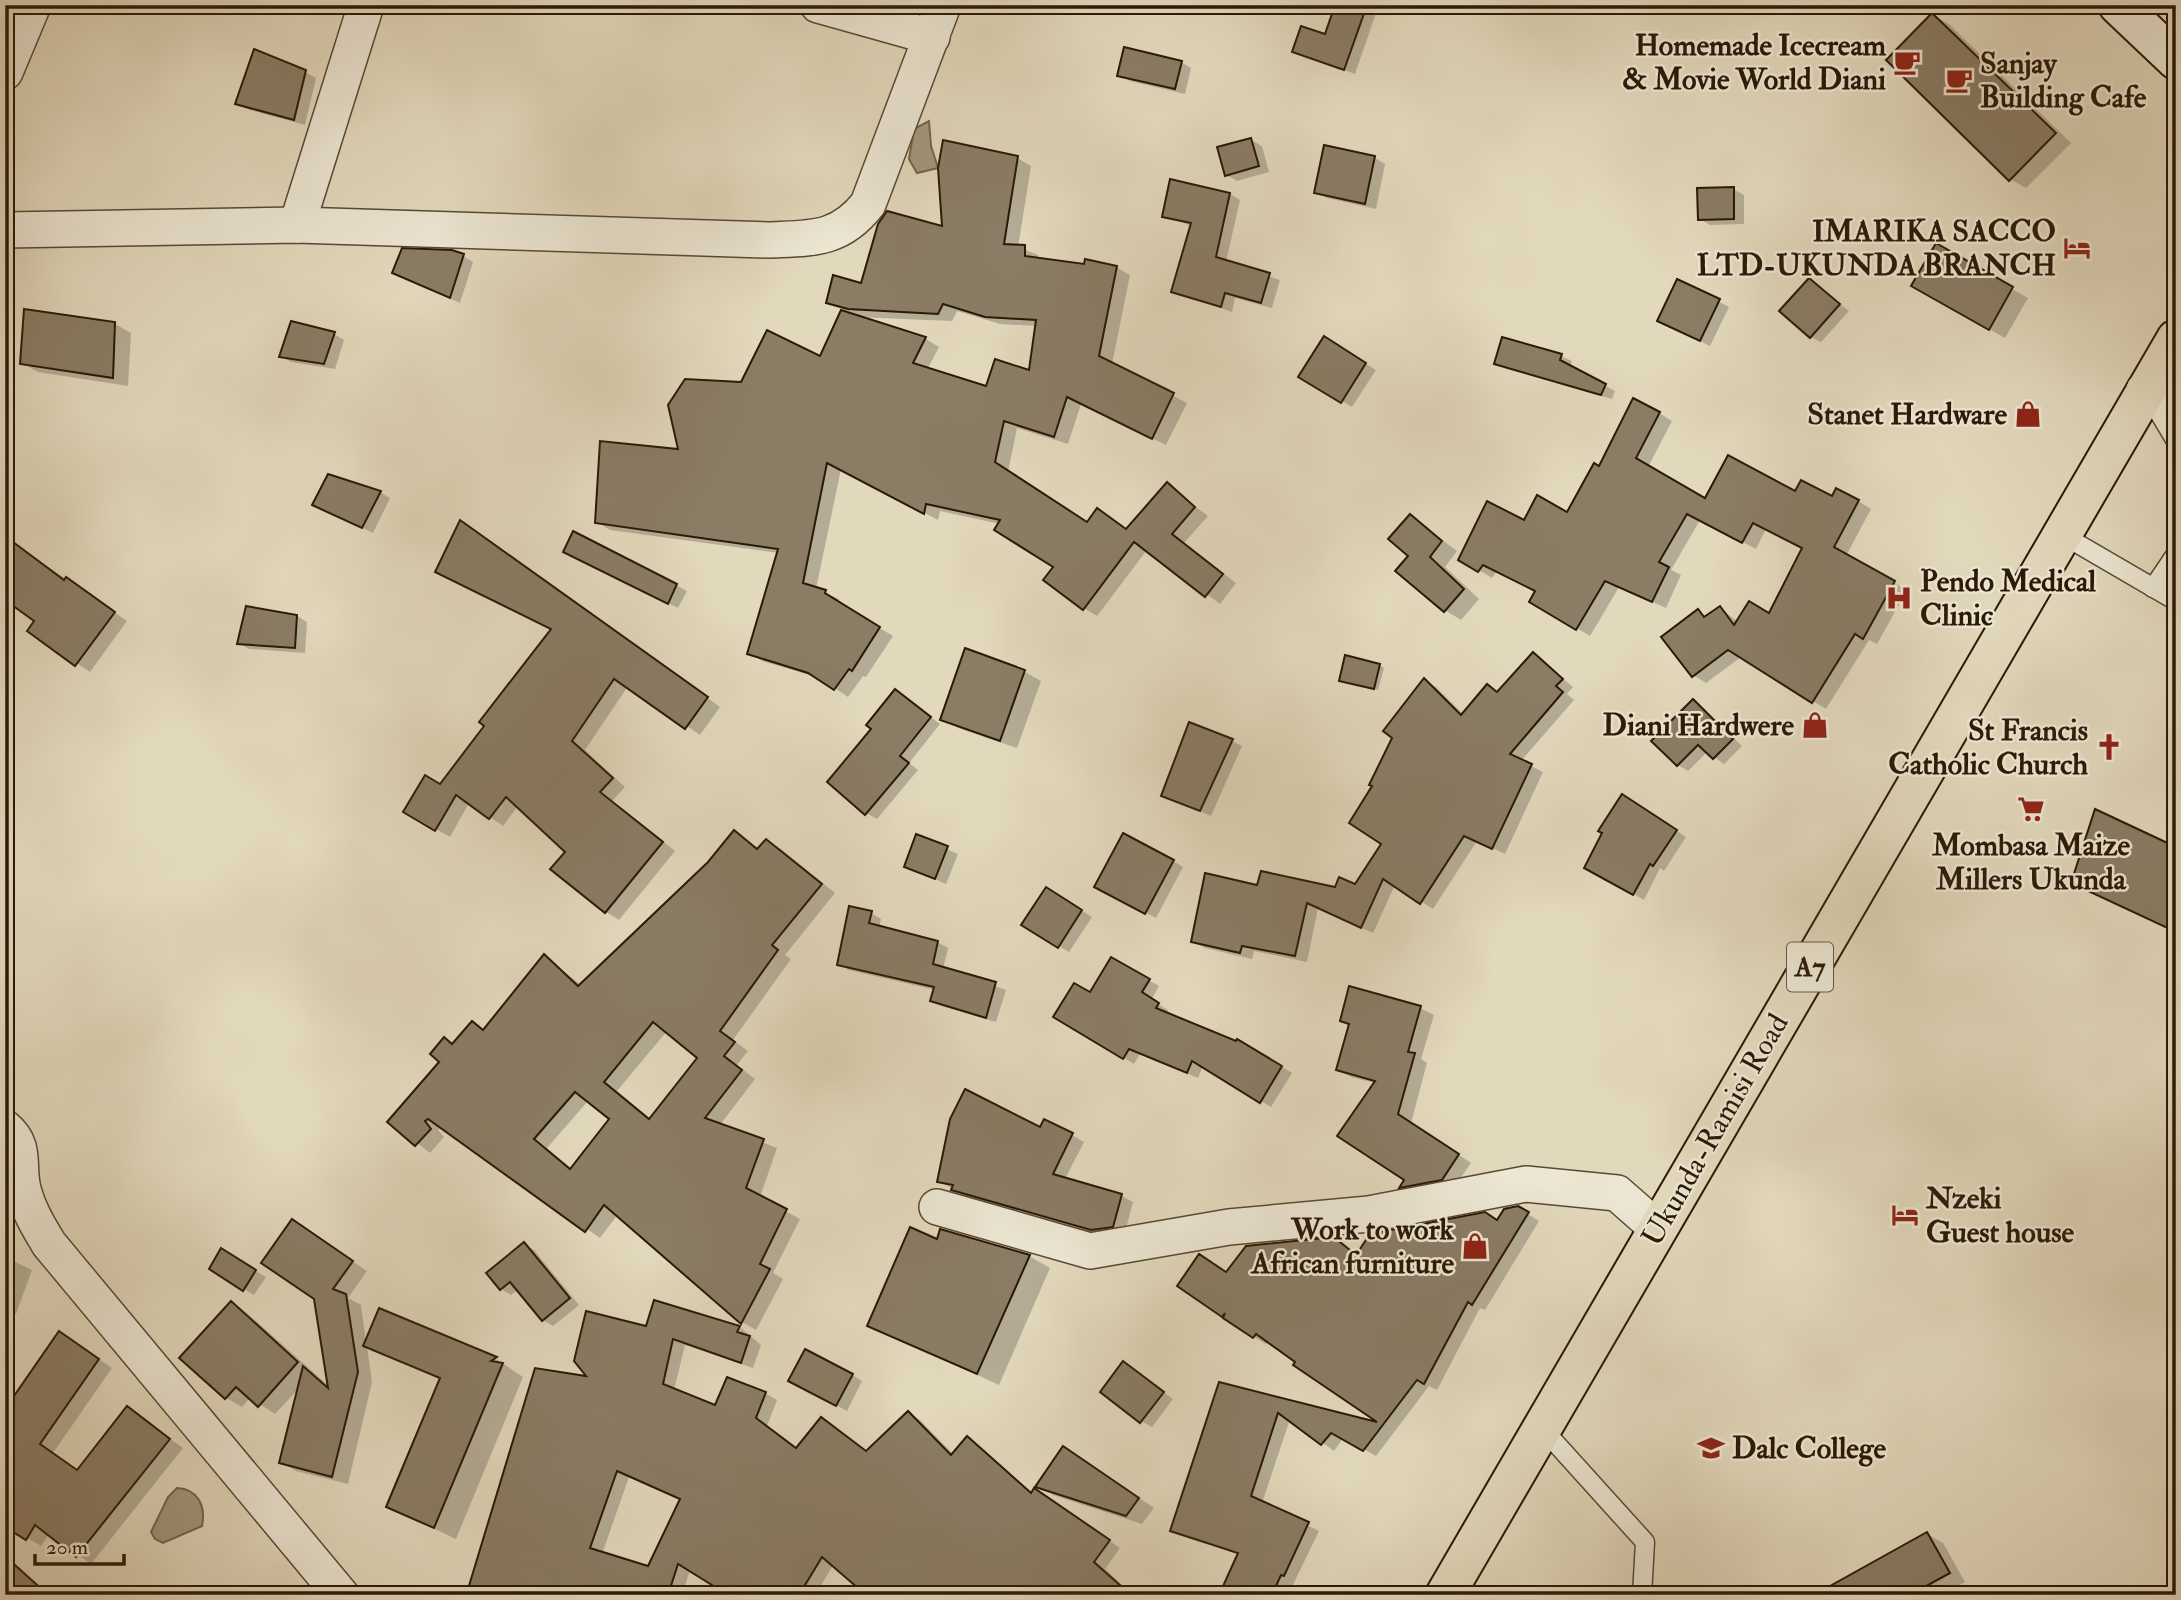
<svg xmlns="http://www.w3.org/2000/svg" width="2181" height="1600" viewBox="0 0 2181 1600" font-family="'IM FELL Double Pica',serif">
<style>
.green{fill:#c3b89d;stroke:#766852;stroke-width:2}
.water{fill:#a3977e;stroke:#73654e;stroke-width:2}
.shadow{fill:#0003;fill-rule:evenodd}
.building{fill:#8a7c65;stroke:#2a1907;stroke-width:2;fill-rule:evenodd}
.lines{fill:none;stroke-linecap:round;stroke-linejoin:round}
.service-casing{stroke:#584934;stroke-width:21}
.minor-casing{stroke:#584934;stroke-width:38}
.secondary-casing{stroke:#2a1907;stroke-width:42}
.trunk-casing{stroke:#2a1907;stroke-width:42}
.service{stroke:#ece6d3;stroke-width:18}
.minor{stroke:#ece6d3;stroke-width:35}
.secondary{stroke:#ece6d3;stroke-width:38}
.trunk{stroke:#e2d8bc;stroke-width:38}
.labels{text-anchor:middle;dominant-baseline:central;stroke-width:5;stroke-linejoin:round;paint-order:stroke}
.shield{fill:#ece6d3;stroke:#645644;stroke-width:2}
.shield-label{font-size:28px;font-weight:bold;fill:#2a1907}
.poi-label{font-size:30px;font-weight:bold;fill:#2a1907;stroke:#ece6d3;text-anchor:end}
.street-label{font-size:30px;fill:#2a1907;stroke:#ece6d3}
</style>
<rect width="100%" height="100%" fill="#e2d8bc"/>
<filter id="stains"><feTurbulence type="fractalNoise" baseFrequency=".00286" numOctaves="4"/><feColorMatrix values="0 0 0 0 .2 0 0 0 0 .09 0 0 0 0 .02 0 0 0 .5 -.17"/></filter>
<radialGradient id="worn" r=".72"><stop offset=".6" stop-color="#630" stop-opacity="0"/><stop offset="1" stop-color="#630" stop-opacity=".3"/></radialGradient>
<path class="green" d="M859,5H928L922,22Z"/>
<g class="water">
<path d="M929,121L931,146L938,168L917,173L909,159L914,129Z"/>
<path d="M177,1488C198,1489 206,1506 202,1526L163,1543L155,1539L151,1532L168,1497Z"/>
</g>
<g class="shadow">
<path d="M1366,7L1376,13L1355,74L1294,51L1326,37Z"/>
<path d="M1933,15L1949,24L2071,143L2026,188L2010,179Z"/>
<path d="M1181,62L1191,68L1185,94L1130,81L1119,75Z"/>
<path d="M305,72L316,78L305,125L247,109L237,103Z"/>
<path d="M1251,140L1262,146L1269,172L1237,181L1227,175Z"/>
<path d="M1017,158L1031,166L1018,247L1038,255V259L1116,267L1130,275L1112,364L1187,403L1166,445L1081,404L1068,444L1017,428L1008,472L1088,524L1098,510L1127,530L1167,485L1208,516L1184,543L1236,583L1220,604L1147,550L1097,616L1084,608L1055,567L1000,524L940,511L938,520L841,469L816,589L839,599L838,603L893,636L866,677L863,676L848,697L820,678L762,661L749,653L779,553L610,530L597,522L680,451L742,383L820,359L843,310L828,302L862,285L944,229ZM957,311L1000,324L1037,326L1030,372L987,389L927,370L939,347L926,339L856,317L952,321Z"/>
<path d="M1375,158L1385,164L1376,209L1327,198L1316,192Z"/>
<path d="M1172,181L1230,194L1240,200L1226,262L1280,280L1272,308L1235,298L1232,312L1173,291L1192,226L1164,216Z"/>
<path d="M1733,189L1744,195V224L1710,225L1700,219Z"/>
<path d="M1936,246L2028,298L2005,338L1914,286Z"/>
<path d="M463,256L473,262L460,303L405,278Z"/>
<path d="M1810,280L1849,311L1821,342L1811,337Z"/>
<path d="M1678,281L1729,307L1710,346L1669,326Z"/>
<path d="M115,324L131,333L128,386L38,372L22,363Z"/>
<path d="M334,334L344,340L335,369L291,362L281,356Z"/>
<path d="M1324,338L1376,370L1352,407L1301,376Z"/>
<path d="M1561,356L1572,361L1570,367L1615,391L1612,399L1507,369L1496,363Z"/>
<path d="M1659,413L1672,421L1648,467L1706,500L1796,493L1858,501L1871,509L1846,556L1907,590L1877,644L1869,640L1826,709L1741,657L1706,683L1693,675L1699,612L1708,617L1720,608L1738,622L1770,615L1804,548L1766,529L1756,549L1700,520L1671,570L1681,575L1666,608L1619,587L1590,636L1531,601L1537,591L1497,571L1492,578L1460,559L1524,523L1567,514L1600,468Z"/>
<path d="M380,492L390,498L373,533L325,510Z"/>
<path d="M1410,516L1457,551L1445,567L1479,599L1461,620L1445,610L1410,556Z"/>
<path d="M474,530L720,707L700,735L628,686L585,750L625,787L612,801L675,851L619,920L606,912L567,851L518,806L503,826L469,803L450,837L406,812L441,786L553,630Z"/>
<path d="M9,540L127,621L90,672L29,631L36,621Z"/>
<path d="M575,557L676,585L687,591L678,608Z"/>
<path d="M297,616L307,622L305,653L249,649L239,643Z"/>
<path d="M966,651L1025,672L1041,681L1017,748L958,728L943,719Z"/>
<path d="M1533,654L1573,687L1567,694L1574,700L1521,761L1543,772L1505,854L1477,841L1433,909L1395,885L1373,933L1318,908L1307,962L1254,951L1252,959L1205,948L1193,941L1259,887L1336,889L1355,886L1383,843L1375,786L1424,681L1436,687L1464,715L1488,686L1498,692Z"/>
<path d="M1379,665L1384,668L1378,690L1346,682Z"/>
<path d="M895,691L940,724L909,763L918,770L877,819L866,813L874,729Z"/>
<path d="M1693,702L1703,708L1742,746L1724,764L1707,752L1688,771L1678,765Z"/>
<path d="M1232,741L1242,746L1211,816L1163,795Z"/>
<path d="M1633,802L1686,837L1664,871L1660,868L1644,900L1586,868Z"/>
<path d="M735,832L759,849L767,841L781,849L835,893L785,955L791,959L733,1040L748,1051L737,1065L755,1079L720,1125L777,1148L760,1197L800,1219L773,1273L783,1279L756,1330L742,1322L618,1214L600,1238L442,1127L438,1130L444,1137L430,1153L389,1121L442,1062L444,1039L453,1044L472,1023L485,1030L544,956L581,985L709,863ZM667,1031L699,1058L651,1119L617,1091ZM588,1101L612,1119L572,1169L547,1148Z"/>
<path d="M917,836L958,854L946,884L906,866Z"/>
<path d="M1173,861L1183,867L1156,918L1106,892Z"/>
<path d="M1057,895L1092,917L1069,952L1059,946Z"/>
<path d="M871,913L881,919L879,928L937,942L948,948L943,969L1006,990L996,1022L942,1006L932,1000L935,990L849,970L839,964Z"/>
<path d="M1112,959L1159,986L1151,1000L1168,1010L1166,1014L1237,1043L1238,1041L1292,1073L1271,1107L1203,1066L1198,1078L1140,1054L1134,1064L1055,1016L1091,994Z"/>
<path d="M1420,1008L1434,1015L1421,1059L1427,1063L1411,1123L1471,1163L1455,1186L1414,1194L1402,1187L1407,1180L1375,1083L1351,1077L1338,1070L1350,1025L1342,1020Z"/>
<path d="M1041,1129L1072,1135L1084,1142L1065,1179L1122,1196L1133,1202L1125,1233L1104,1236L965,1196L939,1181Z"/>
<path d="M1518,1208L1539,1221L1485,1310L1480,1308L1437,1390L1429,1386L1376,1456L1343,1438L1334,1451L1290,1419L1262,1503L1319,1531L1288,1595H1221L1239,1555L1172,1530L1220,1384L1385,1425L1295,1365L1297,1362L1268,1341L1266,1344L1254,1337L1179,1286L1334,1239L1358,1256L1498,1222Z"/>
<path d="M307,1230L367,1271L348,1298L361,1305L366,1343L380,1310L496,1359L523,1377L456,1539L388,1507L441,1380L367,1346L372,1382L348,1484L296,1471L281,1462L300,1387L275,1414L250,1398L242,1407L226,1398L231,1303L247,1313L330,1387Z"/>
<path d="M938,1241L1029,1256L1050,1268L999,1385L870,1325Z"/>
<path d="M524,1244L534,1250L579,1305L553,1326L543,1320L519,1289L511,1295L501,1289Z"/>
<path d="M222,1251L266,1277L254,1295L211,1269Z"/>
<path d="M5,1257L32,1270L16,1314L5,1310Z"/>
<path d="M737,1327L734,1340L741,1328L761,1345L753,1368L685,1345L674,1390L716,1407L765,1393L777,1400L767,1426L798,1449L821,1419L867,1452L908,1414L920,1420L953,1454L967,1438L1033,1493L1046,1498L1120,1548L1105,1569L1133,1595H869L834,1564L815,1595H732L690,1570L682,1595H482L471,1588L590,1378L647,1328ZM629,1477L681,1500L648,1568L602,1554Z"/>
<path d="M73,1341L112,1368L53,1453L78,1471L128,1409L183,1448L91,1564L49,1534L41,1546L9,1527Z"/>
<path d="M1133,1369L1173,1399L1152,1427L1141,1421Z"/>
<path d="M852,1375L862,1381L847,1411L801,1386Z"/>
<path d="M1064,1448L1154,1508L1142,1524L1053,1495L1038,1486Z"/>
<path d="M1927,1534L1943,1543L1965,1582L1942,1595H1818Z"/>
<path d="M9,1562L20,1568L48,1593L47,1595Z"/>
<path d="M1176,1586L1187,1593L1190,1595H1170Z"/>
<path d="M275,1588L286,1595H267Z"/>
</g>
<g class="building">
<path d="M1335,5H1367L1344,70L1292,52L1301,26L1325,34Z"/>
<path d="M1932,13L2056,133L2009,181L1886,60Z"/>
<path d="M1124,47L1182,61L1175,89L1117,76Z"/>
<path d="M254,49L306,70L294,120L235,104Z"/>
<path d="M1251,138L1259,166L1225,176L1217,147Z"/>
<path d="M943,140L1018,156L1004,244L1025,245V256L1084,264L1085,259L1117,266L1099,356L1174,393L1152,439L1067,397L1054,437L1004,421L995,462L1087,522L1097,508L1126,529L1167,482L1195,507L1172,534L1223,574L1205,597L1134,542L1083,610L1043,580L1053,567L994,530L1000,520L926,504L924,514L827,463L803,583L826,590L825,593L880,627L852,671L849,669L834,690L808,673L747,654L778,549L595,523L600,441L678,449L668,405L685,379L741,382L767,330L820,356L841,310L926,337L913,363L986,386L995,359L1029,370L1036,320L985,317L943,304L938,314L848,309L826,303L833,275L861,283L878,224L887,211L942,226L938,168Z"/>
<path d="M1324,145L1375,156L1365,204L1314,193Z"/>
<path d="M1170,179L1230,193L1216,257L1270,273L1261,303L1225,293L1221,307L1171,292L1191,223L1162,217Z"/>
<path d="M1734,187V219L1698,220L1697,188Z"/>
<path d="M1936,243L2013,287L1989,330L1911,286Z"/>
<path d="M402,248L452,250L464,254L450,298L392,273Z"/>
<path d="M1809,278L1840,304L1810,338L1779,311Z"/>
<path d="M1677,279L1720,299L1700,341L1657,321Z"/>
<path d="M24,309L115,322L113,378L20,364Z"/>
<path d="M291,321L335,332L324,364L279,357Z"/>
<path d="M1324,336L1366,363L1341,403L1298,377Z"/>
<path d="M1502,337L1562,354L1560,360L1606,384L1601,395L1494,364Z"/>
<path d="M1633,398L1660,412L1636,458L1705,498L1728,455L1795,491L1801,480L1832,496L1836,488L1859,500L1834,547L1895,581L1863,639L1855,634L1812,703L1728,650L1692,677L1661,637L1698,609L1704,617L1720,606L1734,625L1749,601L1769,613L1802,548L1753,523L1742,543L1687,514L1659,562L1669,567L1652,602L1605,581L1576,630L1529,602L1535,591L1483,565L1478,572L1458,560L1487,501L1524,520L1537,495L1567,512L1594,463L1599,466Z"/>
<path d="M328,474L381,491L362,528L312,505Z"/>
<path d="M1410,514L1442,541L1430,557L1464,589L1444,612L1395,571L1408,556L1388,539Z"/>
<path d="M460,520L708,697L685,729L614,679L572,741L613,778L600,792L663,842L605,913L550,869L565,852L506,797L489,819L456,795L435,831L403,812L425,775L440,784L484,726L479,722L551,629L435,572Z"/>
<path d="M573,531L677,584L668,604L563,552Z"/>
<path d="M5,536L64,580L66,577L115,612L75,666L27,631L34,621L5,600Z"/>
<path d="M246,606L297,615L295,648L237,644Z"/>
<path d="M965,648L1025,670L1000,741L940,720Z"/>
<path d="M1533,652L1563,679L1556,686L1563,692L1510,754L1532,764L1492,849L1464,836L1420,904L1383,879L1361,928L1307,903L1295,956L1242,946L1240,953L1191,942L1205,873L1257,885L1261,871L1335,887L1339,877L1355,884L1381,844L1349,823L1372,786L1369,785L1392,738L1383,731L1424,678L1461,715L1487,684L1497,692Z"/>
<path d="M1345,655L1380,664L1374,689L1339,681Z"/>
<path d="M895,689L931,717L900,756L909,763L865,815L827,782L871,729L866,725Z"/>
<path d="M1693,699L1733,739L1713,759L1698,745L1677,766L1651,741Z"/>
<path d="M1189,722L1233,739L1200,811L1161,796Z"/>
<path d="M1622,794L1677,830L1653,866L1650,864L1633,895L1584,868L1602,833L1598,831Z"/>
<path d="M2095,809L2176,847V932L2071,883Z"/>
<path d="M734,830L757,849L766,839L822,884L772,945L778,950L720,1031L735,1042L724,1056L742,1070L705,1118L764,1139L746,1188L787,1209L760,1264L770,1269L741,1324L604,1205L585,1232L428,1119L425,1121L431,1129L415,1146L387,1122L439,1062L430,1054L444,1037L452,1044L472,1021L483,1030L544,954L578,986L708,862ZM653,1022L697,1058L649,1119L604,1082ZM575,1092L609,1119L570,1169L534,1139Z"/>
<path d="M1123,833L1174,860L1145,914L1094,887Z"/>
<path d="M916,834L948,846L935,879L904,867Z"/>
<path d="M1046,887L1082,910L1058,948L1021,925Z"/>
<path d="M849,906L872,911L869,923L938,941L933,964L996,982L986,1018L930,1001L934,987L837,965Z"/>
<path d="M1111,957L1150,979L1142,992L1159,1003L1156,1008L1236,1041L1237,1039L1282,1066L1260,1103L1192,1061L1187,1073L1129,1049L1123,1059L1053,1017L1074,983L1090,992Z"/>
<path d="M1349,986L1421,1006L1408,1052L1415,1053L1398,1114L1459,1154L1442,1180L1399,1188L1404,1180L1337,1136L1375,1081L1336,1070L1349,1024L1340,1021Z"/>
<path d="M965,1089L1040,1127L1044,1119L1073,1133L1053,1174L1122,1194L1113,1227L1091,1230L951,1190L953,1185L937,1182L950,1119Z"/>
<path d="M1518,1206L1529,1212L1472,1305L1468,1302L1424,1384L1417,1380L1363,1451L1331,1433L1321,1445L1278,1413L1251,1496L1309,1522L1284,1576L1281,1575L1272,1595H1219L1238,1553L1170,1531L1219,1382L1377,1422L1293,1365L1295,1362L1256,1334L1253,1338L1223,1318L1225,1313L1222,1317L1177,1286L1199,1254L1226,1272L1246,1246L1334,1237L1356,1255L1370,1234L1485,1212L1497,1220L1504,1209Z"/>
<path d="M292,1219L353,1261L333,1289L346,1294L358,1372L332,1477L279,1463L303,1366L328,1388L314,1299L261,1263Z"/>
<path d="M910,1227L937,1239L940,1229L1030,1255L977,1374L867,1326Z"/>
<path d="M524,1242L570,1298L542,1321L510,1282L500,1290L486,1273Z"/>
<path d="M221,1248L256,1270L243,1291L209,1269Z"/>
<path d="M654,1300L740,1326L737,1332L750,1336L741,1363L673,1339L663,1384L715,1405L727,1377L766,1392L756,1418L796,1448L821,1417L866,1451L908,1411L951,1455L967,1436L1031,1493L1034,1488L1110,1540L1094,1562L1131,1595H866L822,1557L799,1595H728L678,1564L668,1595H487L468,1589L535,1368L586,1376L574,1361L586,1311L646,1326ZM617,1471L680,1499L648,1566L590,1548Z"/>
<path d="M231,1301L298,1362L258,1407L236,1387L225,1399L179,1358Z"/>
<path d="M379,1308L497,1357L491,1361L503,1363L434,1528L386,1507L440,1378L363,1346Z"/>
<path d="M59,1331L99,1359L40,1444L77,1470L127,1406L170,1439L76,1557L35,1525L26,1540L5,1527V1409Z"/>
<path d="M805,1349L853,1374L836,1406L788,1381Z"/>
<path d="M1123,1361L1164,1392L1140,1423L1100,1392Z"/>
<path d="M1063,1446L1139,1498L1126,1516L1035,1487Z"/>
<path d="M1927,1532L1950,1573L1910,1595H1814Z"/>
<path d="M5,1556L48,1595H5Z"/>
</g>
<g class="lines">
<defs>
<g id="service">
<path d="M2152,401L2176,441"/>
<path d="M2061,534L2176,601"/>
<path d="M2153,588L2176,554"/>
<path d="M1542,1428L1645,1542L1642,1595"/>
</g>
<g id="minor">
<path d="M818,5L932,37"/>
<path d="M5,72L33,5"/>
<path d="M297,225L366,5"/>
<path d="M5,230L297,225L768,240C811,238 839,241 868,204L943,5"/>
<path d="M2144,390L2176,407"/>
<path d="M5,1128C27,1146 17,1166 23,1189C28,1209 38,1226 49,1244L341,1595"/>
<path d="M937,1207L1090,1251L1229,1227L1369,1214L1526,1184L1617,1193L1658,1229"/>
</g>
<path id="secondary" d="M2118,5L2176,60"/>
<path id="trunk" d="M1445,1595L2176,339"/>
</defs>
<use href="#service" class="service-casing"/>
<use href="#minor" class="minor-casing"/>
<use href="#secondary" class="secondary-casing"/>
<use href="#trunk" class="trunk-casing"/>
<use href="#service" class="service"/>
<use href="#minor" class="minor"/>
<use href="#secondary" class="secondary"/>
<use href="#trunk" class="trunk"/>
</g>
<defs>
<symbol id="cafe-bare" viewBox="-9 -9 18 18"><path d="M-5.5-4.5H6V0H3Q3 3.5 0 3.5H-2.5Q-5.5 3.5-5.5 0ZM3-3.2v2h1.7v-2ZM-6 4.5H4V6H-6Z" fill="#8f2418" stroke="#ece6d3" stroke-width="2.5" paint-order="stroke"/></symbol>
<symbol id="hotel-bare" viewBox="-9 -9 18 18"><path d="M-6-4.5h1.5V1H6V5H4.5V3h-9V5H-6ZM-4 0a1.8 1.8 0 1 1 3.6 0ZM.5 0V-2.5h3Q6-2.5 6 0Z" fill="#8f2418" stroke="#ece6d3" stroke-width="2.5" paint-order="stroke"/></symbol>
<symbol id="shop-bare" viewBox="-9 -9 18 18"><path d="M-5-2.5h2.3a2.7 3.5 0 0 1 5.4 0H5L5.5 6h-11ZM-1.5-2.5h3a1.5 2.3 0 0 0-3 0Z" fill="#8f2418" stroke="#ece6d3" stroke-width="2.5" paint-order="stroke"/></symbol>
<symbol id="hospital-bare" viewBox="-9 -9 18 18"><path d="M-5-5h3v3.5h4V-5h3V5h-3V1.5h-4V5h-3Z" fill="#8f2418" stroke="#ece6d3" stroke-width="2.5" paint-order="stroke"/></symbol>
<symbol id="church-bare" viewBox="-9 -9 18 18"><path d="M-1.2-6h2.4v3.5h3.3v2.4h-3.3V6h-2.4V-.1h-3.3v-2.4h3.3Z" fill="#8f2418" stroke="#ece6d3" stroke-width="2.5" paint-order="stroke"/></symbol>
<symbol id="supermarket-bare" viewBox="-9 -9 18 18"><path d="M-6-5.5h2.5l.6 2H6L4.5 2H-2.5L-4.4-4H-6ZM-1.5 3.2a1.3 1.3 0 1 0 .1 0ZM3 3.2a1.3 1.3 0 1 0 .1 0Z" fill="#8f2418" stroke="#ece6d3" stroke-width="2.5" paint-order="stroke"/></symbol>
<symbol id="university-bare" viewBox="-9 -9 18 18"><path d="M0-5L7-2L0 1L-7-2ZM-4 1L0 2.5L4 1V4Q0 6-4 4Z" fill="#8f2418" stroke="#ece6d3" stroke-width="2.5" paint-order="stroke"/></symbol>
</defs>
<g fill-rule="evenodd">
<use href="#cafe-bare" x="1888" y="43" width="38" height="38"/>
<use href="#cafe-bare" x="1940" y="61" width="38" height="38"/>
<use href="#hotel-bare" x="2058" y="229" width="38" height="38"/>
<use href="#shop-bare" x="2009" y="395" width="38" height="38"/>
<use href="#hospital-bare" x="1880" y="579" width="38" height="38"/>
<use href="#shop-bare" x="1796" y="706" width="38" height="38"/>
<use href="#church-bare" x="2090" y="728" width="38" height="38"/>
<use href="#supermarket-bare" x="2012" y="790" width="38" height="38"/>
<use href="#hotel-bare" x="1886" y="1196" width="38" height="38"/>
<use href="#shop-bare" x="1456" y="1227" width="38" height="38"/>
<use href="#university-bare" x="1692" y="1429" width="38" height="38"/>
</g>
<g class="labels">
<rect class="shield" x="1787" y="942.5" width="46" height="49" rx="5"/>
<g class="shield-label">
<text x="1810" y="967">A7</text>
</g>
<g class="poi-label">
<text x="1886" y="45">Homemade Icecream<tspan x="1886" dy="34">&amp; Movie World Diani</tspan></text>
<text x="1980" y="63" text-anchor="start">Sanjay<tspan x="1980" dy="34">Building Cafe</tspan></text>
<text x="2056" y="231">IMARIKA SACCO<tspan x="2056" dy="34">LTD-UKUNDA BRANCH</tspan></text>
<text x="2007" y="414">Stanet Hardware</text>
<text x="1920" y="581" text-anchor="start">Pendo Medical<tspan x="1920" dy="34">Clinic</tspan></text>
<text x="1794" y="725">Diani Hardwere</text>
<text x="2088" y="730">St Francis<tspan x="2088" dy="34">Catholic Church</tspan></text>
<text x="2031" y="845" text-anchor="middle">Mombasa Maize<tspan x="2031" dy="34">Millers Ukunda</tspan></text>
<text x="1926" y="1198" text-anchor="start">Nzeki<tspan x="1926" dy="34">Guest house</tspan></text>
<text x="1454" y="1229">Work to work<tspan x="1454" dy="34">African furniture</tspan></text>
<text x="1732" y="1448" text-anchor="start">Dalc College</text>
</g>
<g class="street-label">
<text transform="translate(1715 1130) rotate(-60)">Ukunda-Ramisi Road</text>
</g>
</g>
<rect width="2181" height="1600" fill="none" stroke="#e2d8bc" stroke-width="28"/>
<rect x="7" y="7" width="2167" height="1586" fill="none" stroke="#2a1907" stroke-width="3.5"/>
<rect x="14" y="14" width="2153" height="1572" fill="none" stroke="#2a1907" stroke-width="2"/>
<path d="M35 1554v10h89v-10" fill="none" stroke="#2a1907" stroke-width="3.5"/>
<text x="46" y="1554" font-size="21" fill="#2a1907" stroke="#ece6d3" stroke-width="5" paint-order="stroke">20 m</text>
<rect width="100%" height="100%" filter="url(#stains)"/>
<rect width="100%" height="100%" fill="url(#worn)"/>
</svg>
